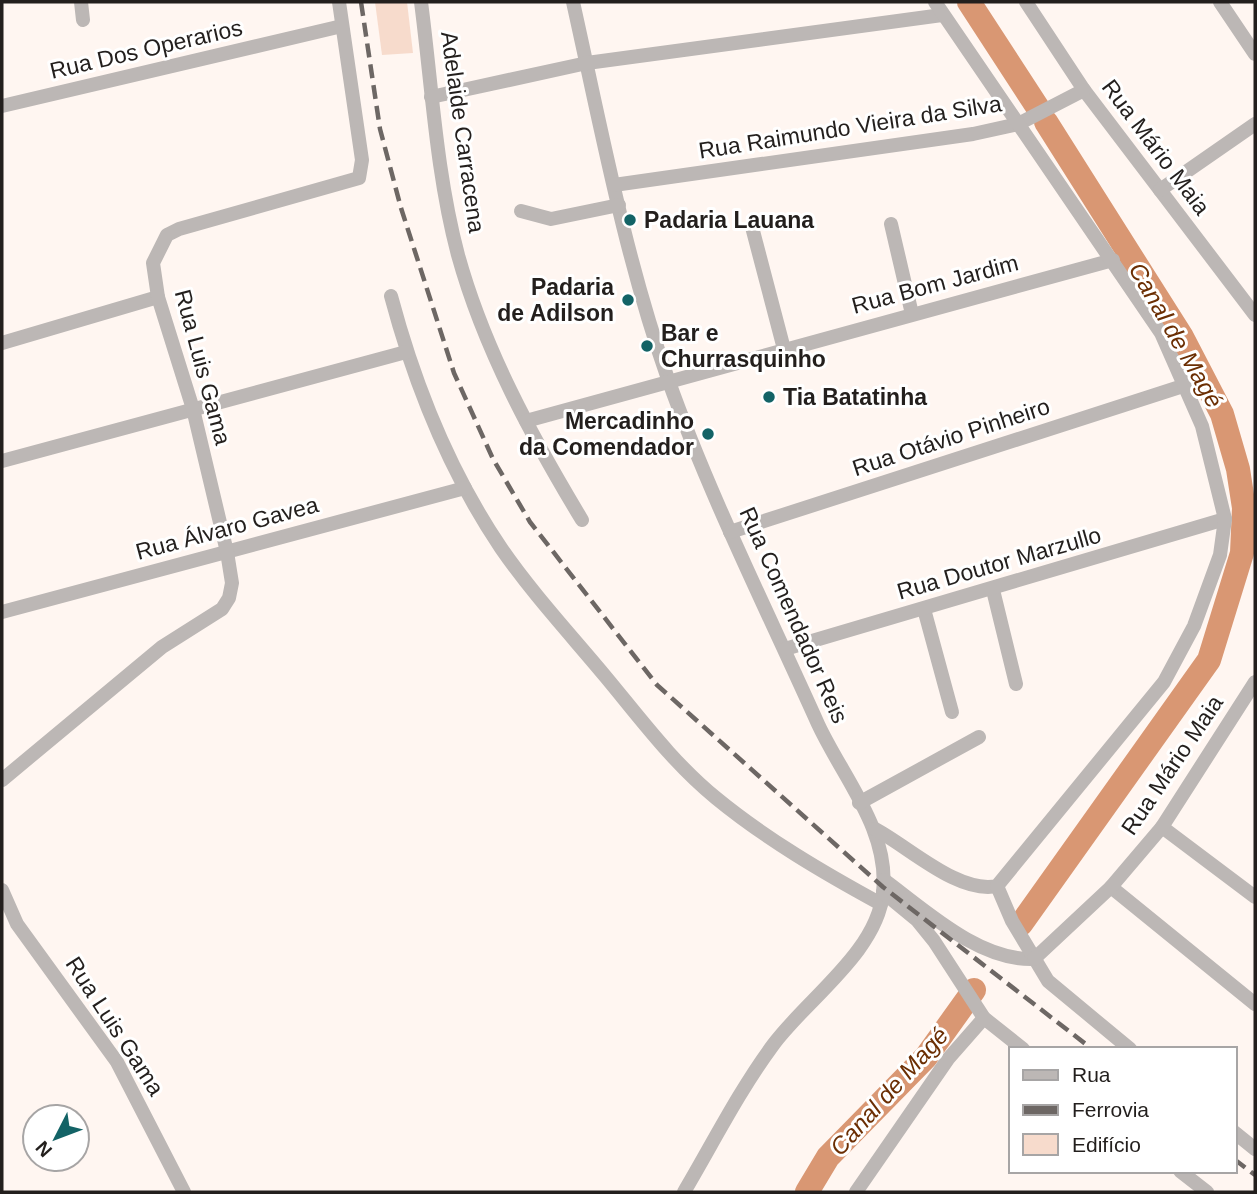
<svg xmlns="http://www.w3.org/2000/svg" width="1257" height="1194" viewBox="0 0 1257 1194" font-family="Arial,sans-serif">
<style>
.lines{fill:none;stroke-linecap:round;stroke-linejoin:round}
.river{stroke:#d99773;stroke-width:24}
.building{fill:#f7dbcc}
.street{stroke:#bcb7b5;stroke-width:14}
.rail{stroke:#6d6764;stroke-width:4.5;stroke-dasharray:14 7;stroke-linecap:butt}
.poi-dot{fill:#136366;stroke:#fff;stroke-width:2.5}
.labels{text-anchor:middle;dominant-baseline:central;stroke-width:6;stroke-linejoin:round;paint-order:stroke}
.street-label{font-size:23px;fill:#231f1d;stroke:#fff}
.poi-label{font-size:23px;font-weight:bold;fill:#231f1d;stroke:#fff;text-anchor:start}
.water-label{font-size:24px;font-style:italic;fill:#6b2e03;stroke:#fff}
</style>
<rect width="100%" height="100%" fill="#fff6f1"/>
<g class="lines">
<g class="river">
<path d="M969,2L1038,108"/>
<path d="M1021,924L1209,660L1242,553L1244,508L1238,469L1222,414L1182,337L1046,122"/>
<path d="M807,1192L828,1157L926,1057L974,990"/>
</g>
</g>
<path class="building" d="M375,2H407L413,53L382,55Z"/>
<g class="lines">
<g class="street">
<path d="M81,2L83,20"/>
<path d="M421,2C432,86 436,172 458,255C484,349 532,437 582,520"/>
<path d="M573,2C601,128 625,257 668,379C710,497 767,610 818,724C843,778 890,830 883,893C877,952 807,999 773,1045C739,1091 713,1143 684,1192"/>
<path d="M1026,2L1084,90L1255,315"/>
<path d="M1220,2L1255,54"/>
<path d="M431,97L587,63L942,15"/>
<path d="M2,106L342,26"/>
<path d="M614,185L973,134L1018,124L1084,90"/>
<path d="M1160,190L1255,124"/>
<path d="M521,211L551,219L619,205"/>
<path d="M891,224L912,314"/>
<path d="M752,227L784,349"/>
<path d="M391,296C415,386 449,471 501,548C532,593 570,634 605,676C640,718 673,763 716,798C766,839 824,873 881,904"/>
<path d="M2,343L158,297"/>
<path d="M526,421L1113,260"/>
<path d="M2,461L406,352"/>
<path d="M730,532L1186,385"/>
<path d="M993,590L1016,684"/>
<path d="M924,609L952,712"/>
<path d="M2,612L465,488"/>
<path d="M785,649L1225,519"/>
<path d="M2,780L162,647L222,609L229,598L232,583L227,552L193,409L158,297L153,263L167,235L179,229L359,178L362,160L339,2"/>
<path d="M859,803L979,737"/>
<path d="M1162,827L1255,897"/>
<path d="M875,829C909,847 958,894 997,886L1164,682L1194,626L1220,555L1225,519L1202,426L1161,333L935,2"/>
<path d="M884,880C926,911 979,961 1034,959"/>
<path d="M997,886L1012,921L1048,981L1130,1049"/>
<path d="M1111,887L1255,1004"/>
<path d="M2,890L17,924L117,1062L184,1192"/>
<path d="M883,892L917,920L934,941L984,1018L1023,1049"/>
<path d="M1034,959L1111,887L1162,827L1255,682"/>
<path d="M1234,1132L1255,1149"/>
<path d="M1180,1171L1207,1192"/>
<path d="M856,1192L948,1059L984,1018"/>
</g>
<g class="rail">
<path d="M361,2L380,129L401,208L454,373L493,459L530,522L657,685L883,887L1092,1049"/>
<path d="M1234,1159L1255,1175"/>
</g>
</g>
<g class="poi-dot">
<circle cx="630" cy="220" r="7"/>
<circle cx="628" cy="300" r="7"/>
<circle cx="647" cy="346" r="7"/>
<circle cx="769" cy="397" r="7"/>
<circle cx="708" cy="434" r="7"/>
</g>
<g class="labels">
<g class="street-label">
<text transform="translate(146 49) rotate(-13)">Rua Dos Operarios</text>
<text transform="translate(850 127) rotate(-9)">Rua Raimundo Vieira da Silva</text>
<text transform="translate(463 132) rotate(82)">Adelaide Carracena</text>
<text transform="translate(1156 147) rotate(53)">Rua Mário Maia</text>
<text transform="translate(935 284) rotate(-15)">Rua Bom Jardim</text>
<text transform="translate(203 367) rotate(75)">Rua Luis Gama</text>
<text transform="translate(951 437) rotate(-18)">Rua Otávio Pinheiro</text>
<text transform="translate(227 528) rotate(-15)">Rua Álvaro Gavea</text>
<text transform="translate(999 563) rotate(-16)">Rua Doutor Marzullo</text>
<text transform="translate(794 615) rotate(66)">Rua Comendador Reis</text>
<text transform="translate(1172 765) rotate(-56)">Rua Mário Maia</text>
<text transform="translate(115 1026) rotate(57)">Rua Luis Gama</text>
</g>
<g class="poi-label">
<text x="644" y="220">Padaria Lauana</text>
<text x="614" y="287" text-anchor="end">Padaria<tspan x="614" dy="26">de Adilson</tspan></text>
<text x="661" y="333">Bar e<tspan x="661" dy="26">Churrasquinho</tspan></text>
<text x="783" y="397">Tia Batatinha</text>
<text x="694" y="421" text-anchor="end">Mercadinho<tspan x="694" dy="26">da Comendador</tspan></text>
</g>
<g class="water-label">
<text transform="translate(1176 335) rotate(60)">Canal de Magé</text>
<text transform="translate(889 1091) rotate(-48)">Canal de Magé</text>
</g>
</g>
<rect width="1257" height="1194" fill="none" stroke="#231f1d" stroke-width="7"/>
<rect x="1009" y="1047" width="228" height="126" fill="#ffffff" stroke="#a7a5a5" stroke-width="2"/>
<rect x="1023" y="1070" width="35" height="10" fill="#bcb7b5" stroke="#a7a5a5" stroke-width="2"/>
<text x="1072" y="1082" font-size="21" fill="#231f1d">Rua</text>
<rect x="1023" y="1105" width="35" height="10" fill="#6d6764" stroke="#a7a5a5" stroke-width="2"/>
<text x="1072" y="1117" font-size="21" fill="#231f1d">Ferrovia</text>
<rect x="1023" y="1134" width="35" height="21" fill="#f7dbcc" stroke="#a7a5a5" stroke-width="2"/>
<text x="1072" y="1152" font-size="21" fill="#231f1d">Edifício</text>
<g transform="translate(56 1138) rotate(228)"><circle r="33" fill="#ffffff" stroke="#a7a5a5" stroke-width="2"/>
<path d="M0-5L12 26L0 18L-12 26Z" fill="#136366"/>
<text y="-10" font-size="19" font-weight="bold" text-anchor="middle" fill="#231f1d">N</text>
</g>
</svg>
